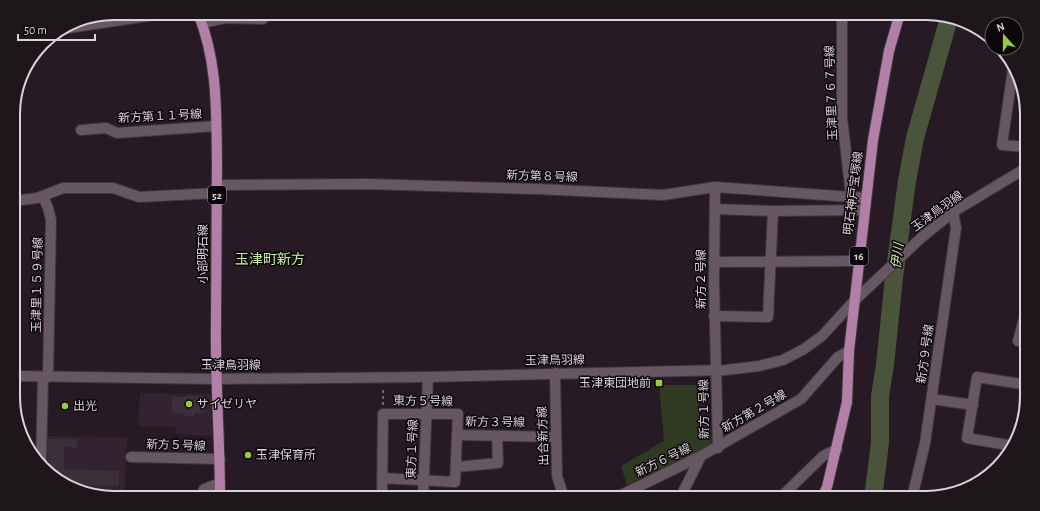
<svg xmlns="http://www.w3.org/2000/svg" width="1040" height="511" viewBox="0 0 1040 511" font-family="'Alegreya Sans','Noto Sans JP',sans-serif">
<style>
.built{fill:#332230}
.green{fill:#303a23}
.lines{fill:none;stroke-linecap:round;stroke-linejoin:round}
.river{stroke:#49543b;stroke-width:18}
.building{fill:#3c2f3a}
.minor-casing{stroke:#40363f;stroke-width:12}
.major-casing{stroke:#40363f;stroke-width:12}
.path{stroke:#726770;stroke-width:2;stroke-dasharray:3 3;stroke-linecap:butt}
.minor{stroke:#665763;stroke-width:10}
.major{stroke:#b27fa9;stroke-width:10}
.poi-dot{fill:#97cc38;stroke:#0c070b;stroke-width:1.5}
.labels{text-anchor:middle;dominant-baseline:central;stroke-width:3;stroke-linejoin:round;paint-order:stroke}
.shield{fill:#0c070b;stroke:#9e969c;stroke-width:1}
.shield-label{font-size:11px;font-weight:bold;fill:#dcd3da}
.street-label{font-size:12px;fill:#dcd3da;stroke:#0c070b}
.poi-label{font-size:12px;fill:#dcd3da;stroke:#0c070b;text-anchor:start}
.water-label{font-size:13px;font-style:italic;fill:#cce2b0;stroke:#0c070b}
.quarter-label{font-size:14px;fill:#ceeda5;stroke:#0c070b}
.rim{fill:none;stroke:#dcd3da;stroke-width:2}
</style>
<rect width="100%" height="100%" fill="#271a25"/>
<g class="built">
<path d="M140,393L209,394L211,397L212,436L176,434V427L138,426Z"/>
<path d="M47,436L127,437L124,498H114L70,488L46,468Z"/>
</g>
<path class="green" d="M659,385H697L700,425H711V445L627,485L621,466L664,441Z"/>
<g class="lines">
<path class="river" d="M873,498L880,443V396L885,365L894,277L907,181L915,138L949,18"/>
</g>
<g class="building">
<path d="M204,396V413H194V416H183V413H172V397Z"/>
<path d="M48,439H77V448L64,447V469L119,471V486L67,485L50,472V462H48Z"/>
</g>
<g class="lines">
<defs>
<g id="minor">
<path d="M842,13V117L851,196"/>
<path d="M879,13L899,16"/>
<path d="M842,14L872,13"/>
<path d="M202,23L226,18L263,19L265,13"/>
<path d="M62,29L167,13"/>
<path d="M1013,69L1002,145L1026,147"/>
<path d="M81,130L106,128L117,133L216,126"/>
<path d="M217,185L368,184L537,189L663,195L715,187L865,198"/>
<path d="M715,187L714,284L718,448"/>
<path d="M43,196L48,208L51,220L48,377"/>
<path d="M13,199L21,200L37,198L63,188H113L139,197L217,193"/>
<path d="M715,209L773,211L864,210"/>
<path d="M714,262L859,261"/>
<path d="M714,316L768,317L773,211"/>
<path d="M1018,341L1027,308"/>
<path d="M555,373L557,476L564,498"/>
<path d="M14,376L215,379L428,377L726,370L759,366L783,360L804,349L822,336L854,301L922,237L953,212L1026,168"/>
<path d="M932,399L973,405"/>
<path d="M457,435L556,437"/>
<path d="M1013,446L967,438L977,377L1027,385"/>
<path d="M131,457L220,459"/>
<path d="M41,464L43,377"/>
<path d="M456,467L498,463L497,436"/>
<path d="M382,478L455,482L458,414H383L382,498"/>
<path d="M201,498L204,489L220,483"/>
<path d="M423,498L428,377"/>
<path d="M615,498L701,456"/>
<path d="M680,498L701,456L801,399L838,357L849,351"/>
<path d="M780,498L823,456L837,449"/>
<path d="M912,498L925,443L956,228L953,212"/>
</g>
<g id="major">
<path d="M198,13C218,63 216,109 217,162C217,215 216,269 216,322C215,381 220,439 220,498"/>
<path d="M822,498L827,487L847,402L849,351L873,140L889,51L900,13"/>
</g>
</defs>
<use href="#minor" class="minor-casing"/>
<use href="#major" class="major-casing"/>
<path class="path" d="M383,405V387"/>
<use href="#minor" class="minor"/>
<use href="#major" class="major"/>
</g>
<g class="poi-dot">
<rect x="655" y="379" width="8" height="8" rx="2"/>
<circle cx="189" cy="404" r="4"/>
<circle cx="65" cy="406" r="4"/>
<circle cx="248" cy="455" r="4"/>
</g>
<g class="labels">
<g class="shield">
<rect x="208" y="186" width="18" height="18" rx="3"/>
<rect x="850" y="247" width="18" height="18" rx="3"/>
</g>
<g class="shield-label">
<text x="217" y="195">52</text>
<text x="859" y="256">16</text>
</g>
<g class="street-label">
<text transform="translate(831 93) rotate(-92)">玉津里７６７号線</text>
<text transform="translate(160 116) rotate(-3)">新方第１１号線</text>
<text transform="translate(542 176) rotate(2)">新方第８号線</text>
<text transform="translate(853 193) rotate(-83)">明石神戸宝塚線</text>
<text transform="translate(937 211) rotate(-36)">玉津鳥羽線</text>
<text transform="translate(203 254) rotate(-90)">小部明石線</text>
<text transform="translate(701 279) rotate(-90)">新方２号線</text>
<text transform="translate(37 285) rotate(-89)">玉津里１５９号線</text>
<text transform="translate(925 354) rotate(-82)">新方９号線</text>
<text transform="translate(555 360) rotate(-1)">玉津鳥羽線</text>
<text x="231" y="365">玉津鳥羽線</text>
<text transform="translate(423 401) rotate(1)">東方５号線</text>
<text transform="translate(704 409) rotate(-91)">新方１号線</text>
<text transform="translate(754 411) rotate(-30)">新方第２号線</text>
<text transform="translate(495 422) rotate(1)">新方３号線</text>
<text transform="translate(543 436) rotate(-92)">出合新方線</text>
<text transform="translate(176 445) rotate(2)">新方５号線</text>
<text transform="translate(412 449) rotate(-88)">東方１号線</text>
<text transform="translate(663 460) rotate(-26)">新方６号線</text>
</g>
<g class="poi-label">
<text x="651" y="383" text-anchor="end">玉津東団地前</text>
<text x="197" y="404">サイゼリヤ</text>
<text x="73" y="406">出光</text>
<text x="256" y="455">玉津保育所</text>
</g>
<g class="water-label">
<text transform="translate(898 256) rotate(-83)">伊川</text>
</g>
<g class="quarter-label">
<text x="270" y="260">玉津町新方</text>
</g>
</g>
<path d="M0 0H1040V511H0ZM114 20H926A94 94 0 0 1 1020 114V397A94 94 0 0 1 926 491H114A94 94 0 0 1 20 397V114A94 94 0 0 1 114 20Z" fill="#1d171c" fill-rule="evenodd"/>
<path class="rim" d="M114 20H926A94 94 0 0 1 1020 114V397A94 94 0 0 1 926 491H114A94 94 0 0 1 20 397V114A94 94 0 0 1 114 20Z"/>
<g transform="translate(1004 36) rotate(339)"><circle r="19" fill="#0c070b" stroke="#5f595e"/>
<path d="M0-3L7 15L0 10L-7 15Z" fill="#97cc38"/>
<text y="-6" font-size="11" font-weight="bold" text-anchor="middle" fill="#dcd3da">N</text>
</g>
<path d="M18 34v6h77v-6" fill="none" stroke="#dcd3da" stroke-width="2"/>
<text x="24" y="34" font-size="12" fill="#dcd3da" stroke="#0c070b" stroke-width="3" paint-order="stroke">50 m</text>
</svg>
